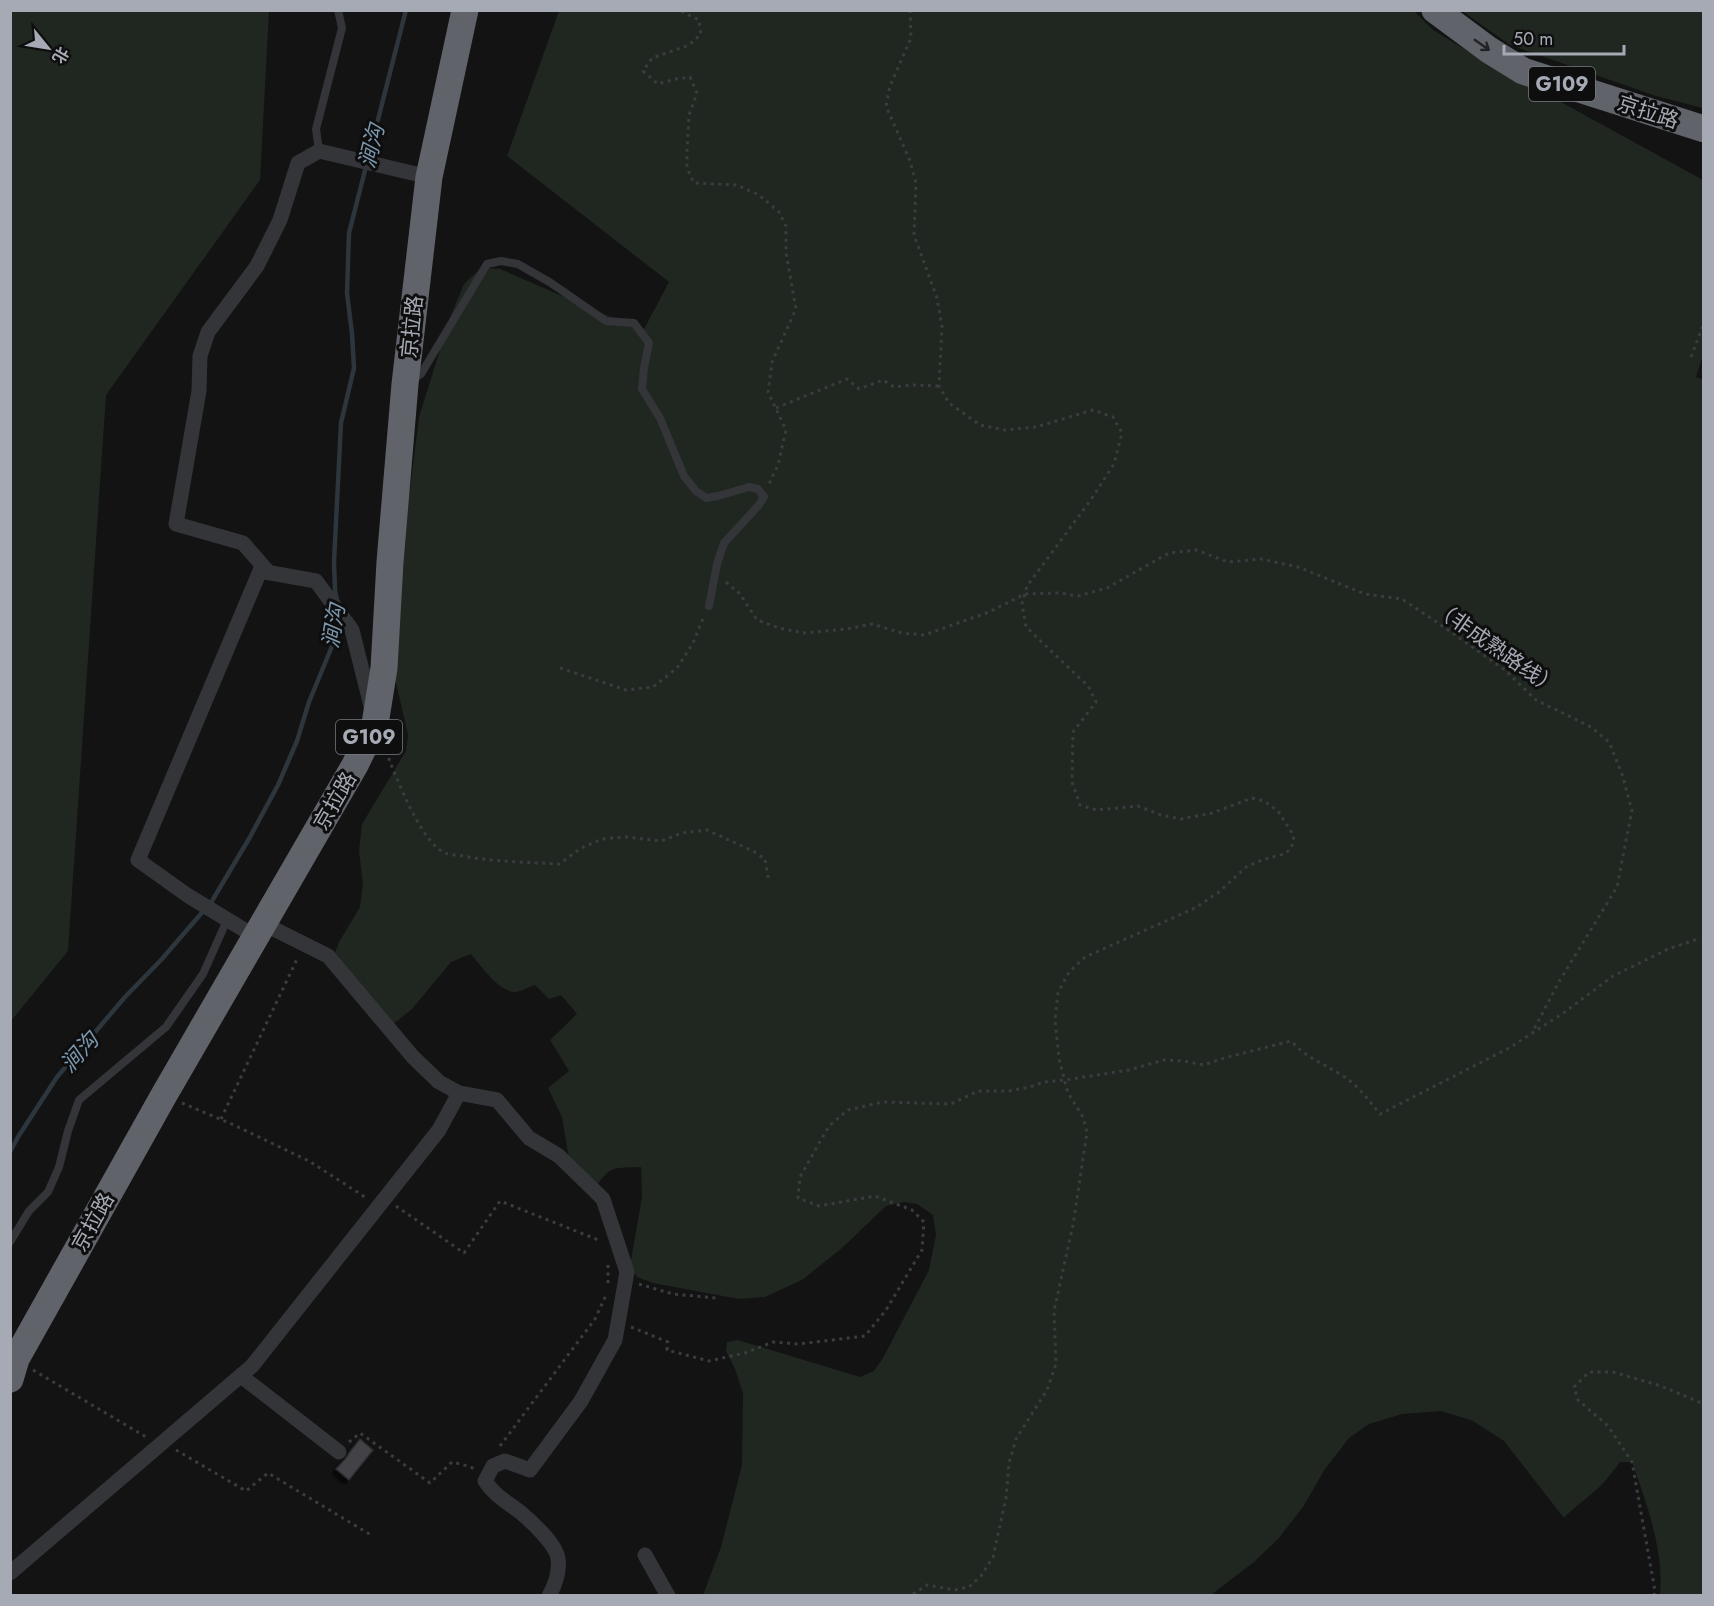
<svg xmlns="http://www.w3.org/2000/svg" width="1714" height="1606" viewBox="0 0 1714 1606" font-family="Jost,'Noto Sans SC',sans-serif">
<style>
.green{fill:#1f2720}
.lines{fill:none;stroke-linecap:round;stroke-linejoin:round}
.stream{stroke:#2c363c;stroke-width:4.5}
.building{fill:#424347;stroke:#2d2d30;stroke-width:1.5;filter:url(#shadow)}
.path{stroke:#3a3c40;stroke-width:3;stroke-dasharray:3 4.5;stroke-linecap:butt}
.lane{stroke:#343539;stroke-width:8}
.street{stroke:#343539;stroke-width:15}
.highway{stroke:#60636a;stroke-width:27}
.oneway{stroke:#222326}
.labels{text-anchor:middle;dominant-baseline:central;stroke-width:6;stroke-linejoin:round;paint-order:stroke}
.shield{fill:#0e0e0f;stroke:#787b82;stroke-width:1.5}
.shield-label{font-size:20px;font-weight:bold;fill:#a5aab4}
.street-label{font-size:21px;fill:#a5aab4;stroke:#0e0e0f}
.water-label{font-size:22px;font-style:italic;fill:#7c98af;stroke:#0e0e0f}
</style>
<defs>
<filter id="shadow"><feDropShadow dx="-4.5" dy="4.5" stdDeviation="1.5" flood-color="#0009"/></filter>
</defs>
<rect width="100%" height="100%" fill="#131314"/>
<g class="green">
<path d="M11,10L269,11L260,180L106,395L68,951L11,1021Z"/>
<path d="M559,11H1414L1433,30L1466,50L1703,180L1704,351L1696,377L1704,380L1703,1595H1660C1664,1550 1647,1505 1632,1462H1620C1611,1474 1602,1486 1590,1495C1581,1503 1572,1509 1564,1518L1504,1441L1473,1421L1441,1411L1402,1414L1369,1424L1349,1438L1325,1469L1303,1507L1278,1539L1254,1562L1211,1595H703L721,1547L742,1465L743,1393L735,1369L726,1351L727,1342L738,1340L860,1377L874,1371L883,1358L929,1270L936,1235L933,1215L917,1204L904,1202L886,1206L842,1248L802,1280L765,1297L739,1299L653,1283L637,1277L630,1266L642,1197L641,1167C609,1168 610,1166 591,1194L580,1179L568,1153L562,1117L548,1088L569,1071L550,1040L577,1014L561,995L549,999L535,985C529,987 522,991 516,992C501,994 480,965 471,954L451,962L412,1009L392,1025L335,953L339,942L360,907L363,884L359,851L362,824L406,751L408,735L394,674L392,632L419,417L451,315L464,284L481,268L500,269L643,331L669,282L507,156Z"/>
<path d="M1462,11H1703V108L1656,96L1510,45Z"/>
</g>
<g class="lines">
<g class="stream">
<path d="M337,600L335,590L334,562L341,423L354,368L352,334L347,293L349,233L406,10"/>
<path d="M10,1152L18,1137L57,1077L125,997L161,960L212,901L250,837L278,785L297,741L309,702L335,639L338,620"/>
</g>
</g>
<path class="building" d="M360,1439L373,1450L349,1480L336,1469L346,1458L349,1453Z"/>
<g class="lines">
<g class="path">
<path d="M674,10L683,12L699,20L701,34L689,45L652,58L643,71L658,84L676,79L690,77L697,93L689,115L687,151V168L694,183L737,185L759,195L779,212L786,226V253L796,309L772,362L768,392L786,430L778,465L769,484"/>
<path d="M910,10L911,38L890,86L886,106L910,161L916,183L914,235L937,298L942,327L939,386L949,403L980,425L1005,430L1036,427L1093,410L1113,417L1122,433L1114,464L1090,501L1027,586L1022,604L1026,627L1088,686L1096,702L1073,732L1072,782L1080,805L1096,810L1138,806L1161,815L1181,819L1212,813L1252,798L1264,801L1278,811L1294,836L1291,849L1284,854L1262,860L1246,867L1219,892L1195,908L1085,957L1069,972L1058,993L1055,1020L1059,1059L1068,1093L1083,1117L1087,1132L1073,1225L1054,1311L1056,1364L1047,1390L1016,1439L1009,1463L1006,1498L993,1557L981,1576L969,1587L955,1590L927,1585L910,1596"/>
<path d="M1691,357L1704,323"/>
<path d="M776,408L847,379L859,389L883,380L894,387L914,385L938,386"/>
<path d="M726,582L740,594L757,620L779,628L804,633L846,629L872,624L902,633L924,635L989,612L1025,594L1059,593L1078,596L1107,588L1169,553L1196,550L1228,562L1261,559L1298,567L1365,594L1402,599L1441,625L1505,670L1536,700L1591,727L1609,742L1622,774L1632,810L1617,887L1560,980L1532,1033"/>
<path d="M560,668L626,690L653,687L677,668L693,643L704,616"/>
<path d="M386,751C395,775 421,843 445,853C450,855 457,855 463,856C494,862 527,862 559,864L581,848L602,839L626,837L661,841L682,833L707,830L753,851L765,859L769,882"/>
<path d="M182,1103L234,1125L309,1161L368,1199"/>
<path d="M221,1119L298,957"/>
<path d="M396,1206L464,1253L500,1201L601,1241"/>
<path d="M608,1265V1286"/>
<path d="M639,1284L673,1294L716,1298"/>
<path d="M631,1327L668,1342L667,1350L709,1361L745,1353L773,1342L799,1344L865,1336L886,1310L922,1250L924,1222L912,1210L875,1196L819,1206L798,1198L800,1177L829,1126L848,1110L883,1102L951,1104L978,1091H1009L1030,1087L1044,1082L1065,1080L1129,1070L1164,1060L1184,1061L1203,1065L1228,1057L1291,1041C1309,1060 1323,1063 1343,1076C1358,1085 1369,1101 1380,1114L1509,1048L1562,1014L1613,976L1668,949L1698,939"/>
<path d="M33,1370L146,1437"/>
<path d="M349,1442L360,1433L430,1483L452,1462L468,1466L475,1469"/>
<path d="M500,1446L595,1319L606,1295"/>
<path d="M176,1450L246,1491L268,1473L371,1535"/>
<path d="M1654,1596L1655,1591L1632,1462L1608,1426L1578,1400L1574,1387L1589,1372H1613L1661,1386L1704,1404"/>
</g>
<g class="lane">
<path d="M319,151L316,129L342,28L338,10"/>
<path d="M412,380L421,374L487,264L501,261L518,264L551,283L606,321L634,323L649,343L644,368L642,389L660,418L684,476L696,491L706,498L718,496L749,487L758,489L764,497L759,505L724,543L717,564L709,606"/>
<path d="M10,1242L29,1211L48,1192L59,1167L68,1131L79,1100L166,1027L203,974L227,920"/>
</g>
<g class="street">
<path d="M269,573L243,543L176,524L199,391L200,356L208,332L257,266L280,220L298,163L319,151L429,177"/>
<path d="M264,924L328,956L413,1057L439,1082L459,1093L497,1100L529,1138L559,1156L603,1199L627,1272L615,1340L581,1401L530,1470L505,1461L493,1466L485,1481C494,1495 507,1502 520,1512C531,1521 557,1545 558,1559C560,1572 555,1585 549,1596"/>
<path d="M256,937L187,895L138,860L260,571L316,581L352,630L372,710"/>
<path d="M241,1376L339,1452"/>
<path d="M645,1555L668,1596"/>
<path d="M10,1573L252,1366L439,1130L459,1093"/>
</g>
<g class="highway">
<path d="M1435,10L1489,50L1523,71L1704,129"/>
<path d="M10,1379L16,1359L164,1095L355,765L375,724L384,668L390,562L405,384L429,177L465,10"/>
</g>
</g>
<defs><path id="oneway-shaft" d="M-6 0H5M1.5-3L5.5 0L1.5 3" fill="none" stroke-width="1.6" stroke-linecap="round" stroke-linejoin="round" transform="scale(1.5)"/></defs>
<use class="oneway" href="#oneway-shaft" transform="translate(1482 45) rotate(35)"/>
<g class="labels">
<g class="shield">
<rect x="1529" y="67" width="66" height="34" rx="4.5"/>
<rect x="336" y="720" width="66" height="34" rx="4.5"/>
</g>
<g class="shield-label">
<text x="1562" y="84">G109</text>
<text x="369" y="737">G109</text>
</g>
<g class="street-label">
<text transform="translate(1648 112) rotate(18)">京拉路</text>
<text transform="translate(412 327) rotate(-84)">京拉路</text>
<text transform="translate(1496 648) rotate(35)">（非成熟路线）</text>
<text transform="translate(335 801) rotate(-60)">京拉路</text>
<text transform="translate(93 1222) rotate(-61)">京拉路</text>
</g>
<g class="water-label">
<text transform="translate(371 146) rotate(-76)">涧沟</text>
<text transform="translate(333 626) rotate(-81)">涧沟</text>
<text transform="translate(79 1052) rotate(-48)">涧沟</text>
</g>
</g>
<rect width="1714" height="1606" fill="none" stroke="#a5aab4" stroke-width="24"/>
<g transform="translate(48 48) rotate(120)" stroke="#0e0e0f" stroke-width="4.5" paint-order="stroke">
<path d="M0-4.5L10 22L0 15L-10 22Z" fill="#a5aab4"/>
<text y="-9" font-size="16" font-weight="bold" text-anchor="middle" fill="#a5aab4">北</text>
</g>
<path d="M1504 45v9h120v-9" fill="none" stroke="#a5aab4" stroke-width="3"/>
<text x="1513" y="45" font-size="18" fill="#a5aab4" stroke="#0e0e0f" stroke-width="4.5" paint-order="stroke">50 m</text>
</svg>
